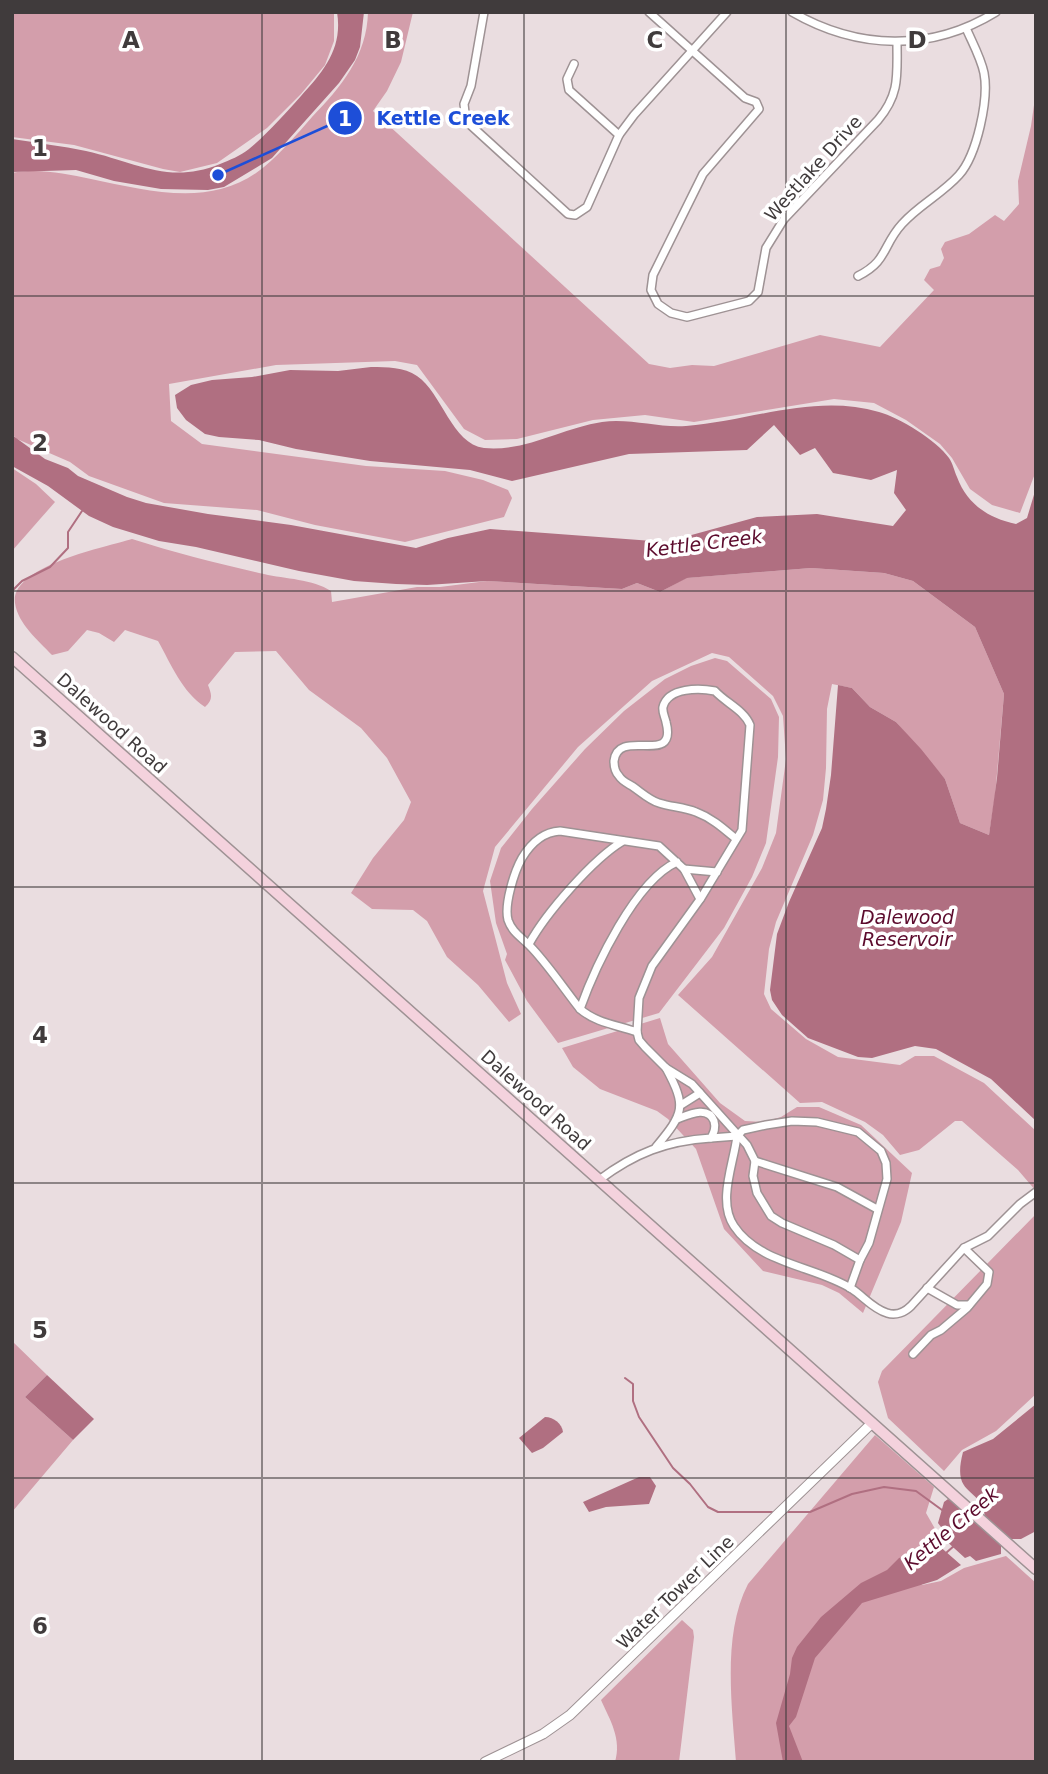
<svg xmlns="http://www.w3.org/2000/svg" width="1048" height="1774" viewBox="0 0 1048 1774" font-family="'DejaVu Sans',sans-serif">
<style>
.green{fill:#d39eab}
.water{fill:#b06f81}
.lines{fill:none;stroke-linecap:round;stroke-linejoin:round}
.stream{stroke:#b06f81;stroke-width:2}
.minor-casing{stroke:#9e9294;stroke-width:10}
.tertiary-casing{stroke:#9e9294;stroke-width:11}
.secondary-casing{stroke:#9e9294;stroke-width:13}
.minor{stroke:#fff;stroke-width:7}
.tertiary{stroke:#fff;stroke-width:9}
.secondary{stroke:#f4d2dd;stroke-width:10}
.grid{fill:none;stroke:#403b3c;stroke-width:2;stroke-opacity:0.55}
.labels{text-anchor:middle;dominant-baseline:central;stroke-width:7;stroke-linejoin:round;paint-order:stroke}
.street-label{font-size:18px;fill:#403b3c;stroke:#fff}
.water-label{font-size:19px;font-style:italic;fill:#5c0b2d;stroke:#fff}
.grid-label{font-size:23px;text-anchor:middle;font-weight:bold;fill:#403b3c;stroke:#fff;stroke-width:7;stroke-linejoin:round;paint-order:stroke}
.leader{fill:none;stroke:#1d4ed8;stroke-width:2.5}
.callout-dot{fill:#1d4ed8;stroke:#fff;stroke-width:2.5}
.mark-label{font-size:21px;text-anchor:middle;font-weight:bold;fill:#fff}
.callout-label{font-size:19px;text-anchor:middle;font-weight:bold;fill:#1d4ed8;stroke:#fff;stroke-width:7;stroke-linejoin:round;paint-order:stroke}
</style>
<rect width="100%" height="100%" fill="#eadde0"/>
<g class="green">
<path d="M12,12H334V41L325,65L301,94L267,128L217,163L180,172L163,169L74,145L12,137Z"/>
<path d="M368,12H413L401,62L387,91L373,111L649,364L670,368L692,365L714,366L820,335L880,347L934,290L924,280L930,269L940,266L944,258L941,249L945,242L969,234L995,215L1004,221L1019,204L1018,181L1031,126L1036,91V471L1020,513L992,505L970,489L952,458L940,444L906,420L874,403L834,399L694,422L645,415L593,420L517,439L485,440L464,429L417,365L395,361L276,365L169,384L171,421L202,444L366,466L445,471L483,480L508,490L512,498L504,517L405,542L315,525L257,510L164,503L89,476L70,462L17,439L12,434V173C39,168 65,174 91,179C150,191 213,209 264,167C282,152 297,134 312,117C341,87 367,56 368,12Z"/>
<path d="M12,468L36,484L55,502L12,551Z"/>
<path d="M132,539C176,553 219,564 264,574C285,579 313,579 331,591L332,602L417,587H440L487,581L622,589L637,583L660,592L686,578L811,568L884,573L913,581L975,627L1004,694L995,796L989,835L960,823L945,779L896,722L870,707L852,688L832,684L827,709L826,768L823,800L813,835L776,922L769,949L764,994L771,1009L806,1039L838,1057L900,1065L915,1056H934L984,1083L1036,1131V1191L1018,1170L962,1121H955L919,1150L900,1155L883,1135L865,1122L822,1102L800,1103L678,995L712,957L762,868L776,833L786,759L783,716L773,696L729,657L712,653L652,681L578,747L495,847L483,891L507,983L521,1014L509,1022L478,985L447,957L427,921L413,910L372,909L351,893L373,858L404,820L411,802L387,758L361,728L309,690L276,651L235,652L208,685C212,695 213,700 205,707C182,692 171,664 158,641L125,630L114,642L99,633L87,630L68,651L52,655C38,640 18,624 15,603C10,566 106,547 132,539Z"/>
<path d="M715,658L727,661L771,699L779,717L778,757L766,843L752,877L724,928L659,1013L558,1043L527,1001L505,960L507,954L496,923L490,881L501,848L532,809L585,749L624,711L665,679L691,666Z"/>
<path d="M660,1018L668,1044L720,1103L745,1121L763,1122L781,1117L797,1107H819L861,1125L912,1173L901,1222L863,1313L839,1293L822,1285L763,1271L724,1229L696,1149L668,1119L657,1111L600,1089L573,1067L562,1048Z"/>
<path d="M1036,1214V1394L996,1431L962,1450L944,1471L888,1418L878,1382L882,1371Z"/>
<path d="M12,1341L47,1375L25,1397L73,1440L12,1512Z"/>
<path d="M875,1435L934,1487L926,1513L938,1534L934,1544C921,1546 912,1546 907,1560L922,1585L941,1581L964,1568L1006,1556L1036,1583V1762H736C732,1707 722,1634 748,1584Z"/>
<path d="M682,1620L693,1630L694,1637L679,1762H615C622,1739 610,1720 601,1700Z"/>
</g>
<g class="water">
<path d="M337,12H364L360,47L355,60L339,83L272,158L224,187L208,190L161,189L114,181L76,170L12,172V139C37,143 62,146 86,151C136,162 168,185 220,164C230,160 240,156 249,149C267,134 285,114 301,96C324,71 343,48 337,12Z"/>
<path d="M371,367C387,367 404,367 417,376C442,393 452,444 484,448C526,452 562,428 602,422C630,418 658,428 686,426C750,421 815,393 879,412C899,417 937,441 949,458C953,464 954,470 957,477C967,504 988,518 1016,524L1027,518L1036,488V1121L991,1079L936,1049L915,1046L872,1058L858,1057L808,1038L782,1015L772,1000L770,990L777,934L789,902L822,828L826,809L831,775L838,685L852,688L870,707L896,722L921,749L945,779L960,823L989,835L997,778L1004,694L975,627L913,581L884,573L811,568L687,578L660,592L637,583L622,589L487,581L427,585L396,584L354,581L299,571L196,547L159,541L113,527L89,516L48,486L12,466V435L45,459L68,468L78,476L127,497L146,503L208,514L291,525L416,548L448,538L490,529L666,542L757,517L817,514L893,526L906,510L894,493L897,470L871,480L833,473L815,448L800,455L774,425L747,450L629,454L512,481L470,470L370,461L296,449L259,440L219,437L205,434L186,420L177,408L175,395L191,385L212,380L252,377L290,370L338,371Z"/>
<path d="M47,1375L94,1419L73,1440L25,1397Z"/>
<path d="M1036,1404V1531L1021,1539H1007L1001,1542V1554L976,1561L970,1556L965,1558L944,1539L947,1535L938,1523L944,1502L948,1499L960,1504L978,1519L985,1516C980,1485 951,1498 963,1452L993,1439Z"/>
<path d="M545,1417C554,1417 562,1424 563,1432L543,1448L532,1453L519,1438Z"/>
<path d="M639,1477H650L656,1486L649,1504L606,1507L589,1512L583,1502Z"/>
<path d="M937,1544L961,1565L937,1580L862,1603L815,1658L796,1717L789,1726L803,1762H783L776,1723L790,1674L792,1658L797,1647L821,1617L861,1583L887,1570L899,1558Z"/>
</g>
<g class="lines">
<g class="stream">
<path d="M12,591L22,581L50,567L68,548V532L82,511"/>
<path d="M625,1378L633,1384V1401L639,1417L673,1468L690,1484L708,1507L718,1512H772"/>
<path d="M788,1512H810L852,1494L884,1487L916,1491L942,1510"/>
<path d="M946,1553L955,1545"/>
</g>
<defs>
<g id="minor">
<path d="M484,12L471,86L464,104L466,121L568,214L575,215L587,207L619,135L634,115L727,12"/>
<path d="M649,12L745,98L756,102L759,109L703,174L653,275L651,290L658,304L671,313L687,317L749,301L758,292L766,248L784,219L878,120C900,94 897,75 897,43"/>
<path d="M792,12C858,50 931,52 996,12"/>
<path d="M574,64L567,79L569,90L619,135"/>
<path d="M858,276C888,261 882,246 902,224C919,205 942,194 959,175C977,155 989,99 984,73C981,58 972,42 966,28"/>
<path d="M736,839C723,828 712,818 696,812C684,807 671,807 659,803C649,800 641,792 632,786C627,783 622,781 619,776C615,772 614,767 614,761C618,726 678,768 666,722C665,717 662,712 663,707C668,687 700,688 715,691C726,703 744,710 750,725L742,830L701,898L652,966L639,998L637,1032L639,1040L645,1047L666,1068L692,1084L747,1145L755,1161L753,1176L757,1193L771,1216L782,1223L834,1245L860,1260"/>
<path d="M677,862C635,881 595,967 580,1009C564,989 547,963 529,945C521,937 512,932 508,920C504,905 514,872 522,858C531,843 543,832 560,831L659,846L684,869L717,872"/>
<path d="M684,869L700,899"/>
<path d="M529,944C546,913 593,859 623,841"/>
<path d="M580,1009C596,1023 617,1025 637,1032"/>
<path d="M681,1105L700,1093"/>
<path d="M737,1136C734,1163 717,1201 734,1226C759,1264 816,1266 852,1289C863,1296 873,1309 887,1313C896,1316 905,1312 911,1306L964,1248L988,1236L1020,1204L1036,1192"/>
<path d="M711,1138L737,1136L743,1130L766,1125L792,1121L817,1122L858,1132L881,1151L886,1163L887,1179L869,1243L860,1260L850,1288"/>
<path d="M656,1147C684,1113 687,1107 666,1068"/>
<path d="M755,1161L837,1187L877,1209"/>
<path d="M599,1180C635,1153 666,1141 711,1138C714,1132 716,1128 714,1121C708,1105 688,1115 677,1119"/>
<path d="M927,1288L957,1305H969"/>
<path d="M913,1354L931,1335L941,1330L967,1308L987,1284L989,1272L964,1248"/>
</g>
<path id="tertiary" d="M485,1762L543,1734L570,1715L872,1423"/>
<path id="secondary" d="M12,657L1036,1569"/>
</defs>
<use href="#minor" class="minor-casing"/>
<use href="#tertiary" class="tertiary-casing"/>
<use href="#secondary" class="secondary-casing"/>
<use href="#minor" class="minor"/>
<use href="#tertiary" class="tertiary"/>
<use href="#secondary" class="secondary"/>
</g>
<path class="grid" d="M262,12V1762M524,12V1762M786,12V1762M12,296H1036M12,591H1036M12,887H1036M12,1183H1036M12,1478H1036"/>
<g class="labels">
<g class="street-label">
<text transform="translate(813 168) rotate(-48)">Westlake Drive</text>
<text transform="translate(112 723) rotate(42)">Dalewood Road</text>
<text transform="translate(536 1100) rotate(42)">Dalewood Road</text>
<text transform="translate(675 1592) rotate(-44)">Water Tower Line</text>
</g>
<g class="water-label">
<text transform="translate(704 543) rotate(-7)">Kettle Creek</text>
<text x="907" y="917">Dalewood<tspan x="907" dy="22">Reservoir</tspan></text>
<text transform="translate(951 1528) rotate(-40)">Kettle Creek</text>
</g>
</g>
<g class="grid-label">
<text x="131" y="48">A</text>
<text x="393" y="48">B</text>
<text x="655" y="48">C</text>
<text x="917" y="48">D</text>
<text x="40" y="156">1</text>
<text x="40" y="451">2</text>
<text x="40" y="747">3</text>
<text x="40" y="1043">4</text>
<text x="40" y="1338">5</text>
<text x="40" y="1634">6</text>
</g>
<path class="leader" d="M218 175L345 118"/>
<g class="callout-dot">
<circle cx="218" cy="175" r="7"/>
<circle cx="345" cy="118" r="18"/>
</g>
<g class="mark-label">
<text x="345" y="126">1</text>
</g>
<g class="callout-label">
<text x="443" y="125">Kettle Creek</text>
</g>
<rect width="1048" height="1774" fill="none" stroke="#403b3c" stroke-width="28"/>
</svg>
